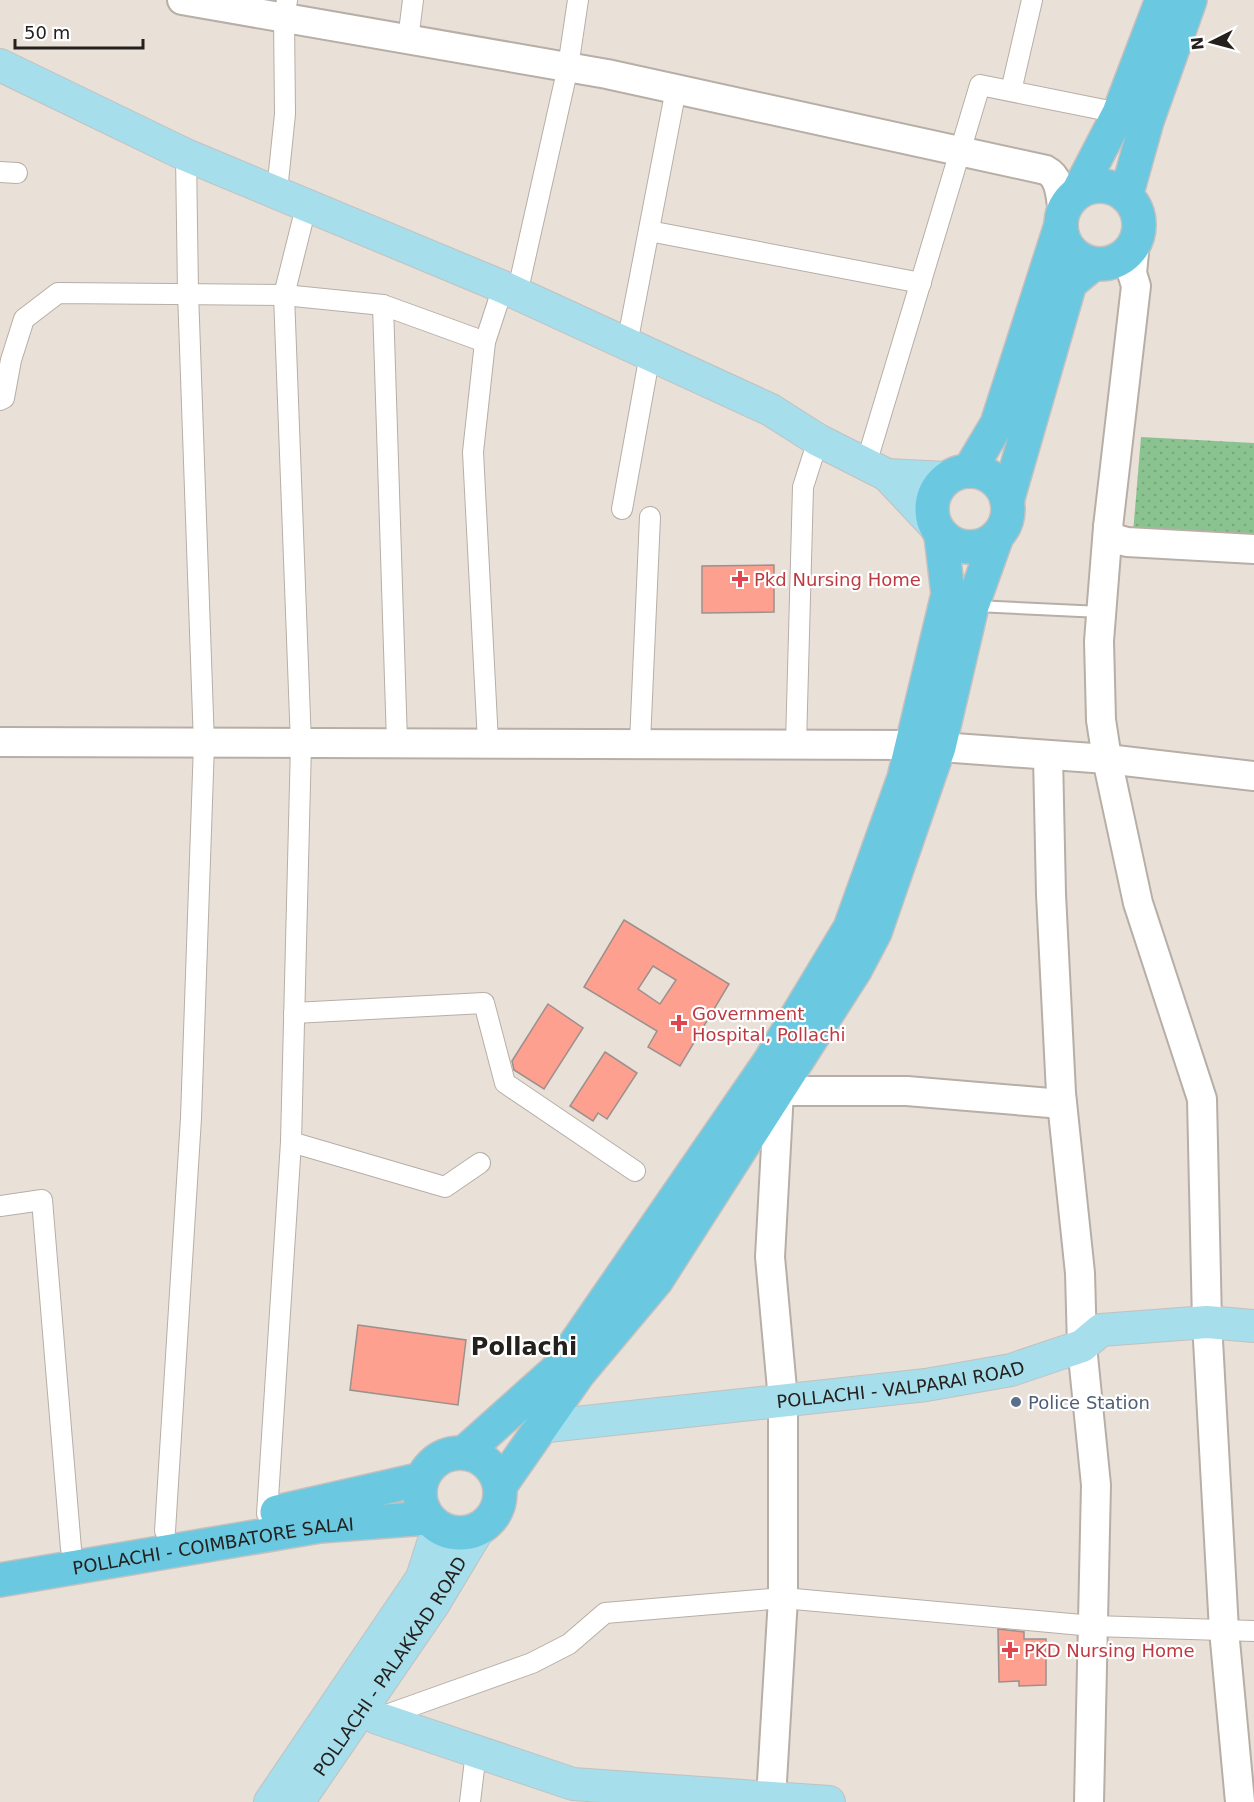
<svg xmlns="http://www.w3.org/2000/svg" width="1254" height="1802" viewBox="0 0 1254 1802" font-family="'DejaVu Sans',sans-serif">
<style>
.park{fill:url(#park-dots)}
.building{fill:#fea08f;stroke:#9c908d;stroke-width:1.5;fill-rule:evenodd}
.lines{fill:none;stroke-linecap:round;stroke-linejoin:round}
.lane-casing{stroke:#b7aea6;stroke-width:14}
.street-casing{stroke:#b7aea6;stroke-width:22}
.secondary-casing{stroke:#b7aea6;stroke-width:32}
.primary-casing{stroke:#c2c1c0;stroke-width:34}
.highway-casing{stroke:#c2c1c0;stroke-width:36}
.lane{stroke:#fff;stroke-width:10}
.street{stroke:#fff;stroke-width:20}
.secondary{stroke:#fff;stroke-width:28}
.primary{stroke:#a6deec;stroke-width:32}
.highway{stroke:#6ac8e0;stroke-width:33}
.health-dot{fill:#e0444e;stroke:#fff;stroke-width:2}
.service-dot{fill:#5c6f8a;stroke:#fff;stroke-width:2}
.labels{text-anchor:middle;dominant-baseline:central;stroke-width:4.5;stroke-linejoin:round;paint-order:stroke}
.health-label{font-size:18px;fill:#be3a42;stroke:#fff;text-anchor:start}
.street-label{font-size:18px;fill:#24201d;stroke:#fff}
.service-label{font-size:18px;fill:#4e5e75;stroke:#fff;text-anchor:start}
.district-label{font-size:24px;font-weight:bold;fill:#24201d;stroke:#fff}
</style>
<defs>
<pattern id="park-dots" width="8" height="8" patternUnits="userSpaceOnUse" patternTransform="scale(1.5)"><rect width="8" height="8" fill="#8ac390"/><path d="M2 2h.1M6 6h.1" fill="none" stroke="#77a77c" stroke-width="1.8" stroke-linecap="round"/></pattern>
</defs>
<rect width="100%" height="100%" fill="#e9e0d8"/>
<path class="park" d="M1141,437L1254,443V540L1133,533Z"/>
<g class="building">
<path d="M774,565V612L702,613V566Z"/>
<path d="M624,920L729,984L680,1066L648,1047L657,1031L584,987ZM653,966L676,980L660,1004L638,989Z"/>
<path d="M548,1004L583,1028L544,1089L514,1070L512,1061Z"/>
<path d="M605,1052L637,1073L607,1119L598,1113L593,1121L570,1106Z"/>
<path d="M358,1325L466,1340L458,1405L350,1390Z"/>
<path d="M998,1629L1024,1632V1639H1046V1685L1019,1686V1681L999,1682Z"/>
</g>
<g class="lines">
<defs>
<path id="lane" d="M976,606L1101,612"/>
<g id="street">
<path d="M408,40L413,0"/>
<path d="M1011,91L1032,0"/>
<path d="M0,172L17,173"/>
<path d="M277,191L285,114L284,18L287,0"/>
<path d="M649,231L921,283"/>
<path d="M517,294L568,67L578,0"/>
<path d="M383,305L397,742"/>
<path d="M627,344L676,89"/>
<path d="M0,400L4,398L11,360L24,319L58,293L284,295L383,305L485,342"/>
<path d="M866,464L980,85L1119,113"/>
<path d="M622,509L650,354"/>
<path d="M488,742L473,452L485,342L503,287"/>
<path d="M640,742L650,517"/>
<path d="M796,744L803,487L818,440"/>
<path d="M294,1013L484,1003L505,1083L635,1171"/>
<path d="M291,1142L445,1187L480,1163"/>
<path d="M0,1206L42,1200L71,1549"/>
<path d="M267,1514L291,1142L301,744L284,295L307,203"/>
<path d="M165,1531L191,1118L204,744L188,292L186,155"/>
<path d="M378,1718L532,1663L569,1644L605,1613L783,1598L1093,1626L1254,1631"/>
<path d="M470,1802L476,1752"/>
</g>
<g id="secondary">
<path d="M182,0L607,74L1046,170C1061,178 1060,196 1063,212"/>
<path d="M1135,243L1132,273L1136,286L1108,527L1099,641L1101,720L1107,759L1138,903L1202,1099L1207,1322L1224,1630L1240,1802"/>
<path d="M1108,527L1112,538L1127,542L1254,549"/>
<path d="M0,742L912,745L1107,759L1254,776"/>
<path d="M1048,756L1051,894L1061,1093L1080,1273L1082,1346L1096,1485L1089,1802"/>
<path d="M771,1798L783,1598V1400L770,1257L779,1091H907L1062,1104"/>
</g>
<g id="primary">
<path d="M0,65L186,155L503,287L771,410L818,440L887,475L934,525"/>
<path d="M887,475L947,478"/>
<path id="s1" d="M539,1427L926,1385L1011,1370L1082,1346L1101,1330L1207,1322L1254,1326"/>
<path d="M363,1708L377,1718L573,1784L829,1802"/>
<path d="M270,1802L422,1578L438,1528"/>
<path id="s2" d="M298,1802L433,1605L478,1530"/>
</g>
<g id="highway">
<circle cx="1100" cy="225" r="39"/>
<path d="M1078,192L1119,113L1162,0"/>
<path d="M1126,196L1147,121L1190,0"/>
<circle cx="970" cy="509" r="38"/>
<path d="M969,471L997,424L1061,225"/>
<path d="M1007,501L1070,283L1093,264"/>
<circle cx="460" cy="1493" r="40"/>
<path d="M464,1453L558,1369L770,1061L850,928L904,778L948,594L941,535"/>
<path d="M500,1486L578,1374L656,1281L855,970L875,932L939,747L972,606L997,536"/>
<path d="M277,1512L422,1479"/>
<path id="s3" d="M0,1580L320,1526L428,1518"/>
</g>
</defs>
<use href="#lane" class="lane-casing"/>
<use href="#street" class="street-casing"/>
<use href="#secondary" class="secondary-casing"/>
<use href="#primary" class="primary-casing"/>
<use href="#highway" class="highway-casing"/>
<use href="#lane" class="lane"/>
<use href="#street" class="street"/>
<use href="#secondary" class="secondary"/>
<use href="#primary" class="primary"/>
<use href="#highway" class="highway"/>
</g>
<g class="health-dot">
<path d="M737 570h6v6h6v6h-6v6h-6v-6h-6v-6h6z"/>
<path d="M676 1014h6v6h6v6h-6v6h-6v-6h-6v-6h6z"/>
<path d="M1007 1641h6v6h6v6h-6v6h-6v-6h-6v-6h6z"/>
</g>
<circle class="service-dot" cx="1016" cy="1402" r="6"/>
<g class="labels">
<g class="health-label">
<text x="754" y="579">Pkd Nursing Home</text>
<text x="692" y="1013">Government<tspan x="692" dy="21">Hospital, Pollachi</tspan></text>
<text x="1024" y="1650">PKD Nursing Home</text>
</g>
<g class="street-label">
<text stroke="none"><textPath href="#s1" startOffset="364">POLLACHI - VALPARAI ROAD</textPath></text>
<text stroke="none"><textPath href="#s3" startOffset="216">POLLACHI - COIMBATORE SALAI</textPath></text>
<text stroke="none"><textPath href="#s2" startOffset="164">POLLACHI - PALAKKAD ROAD</textPath></text>
</g>
<g class="service-label">
<text x="1028" y="1402">Police Station</text>
</g>
<g class="district-label">
<text x="524" y="1347">Pollachi</text>
</g>
</g>
<g transform="translate(1212 42) rotate(264)" stroke="#ffffff" stroke-width="4.5" paint-order="stroke">
<path d="M0-4.5L10 22L0 15L-10 22Z" fill="#24201d"/>
<text y="-9" font-size="16" font-weight="bold" text-anchor="middle" fill="#24201d">N</text>
</g>
<path d="M15 39v9h128v-9" fill="none" stroke="#24201d" stroke-width="3"/>
<text x="24" y="39" font-size="18" fill="#24201d" stroke="#ffffff" stroke-width="4.5" paint-order="stroke">50 m</text>
</svg>
